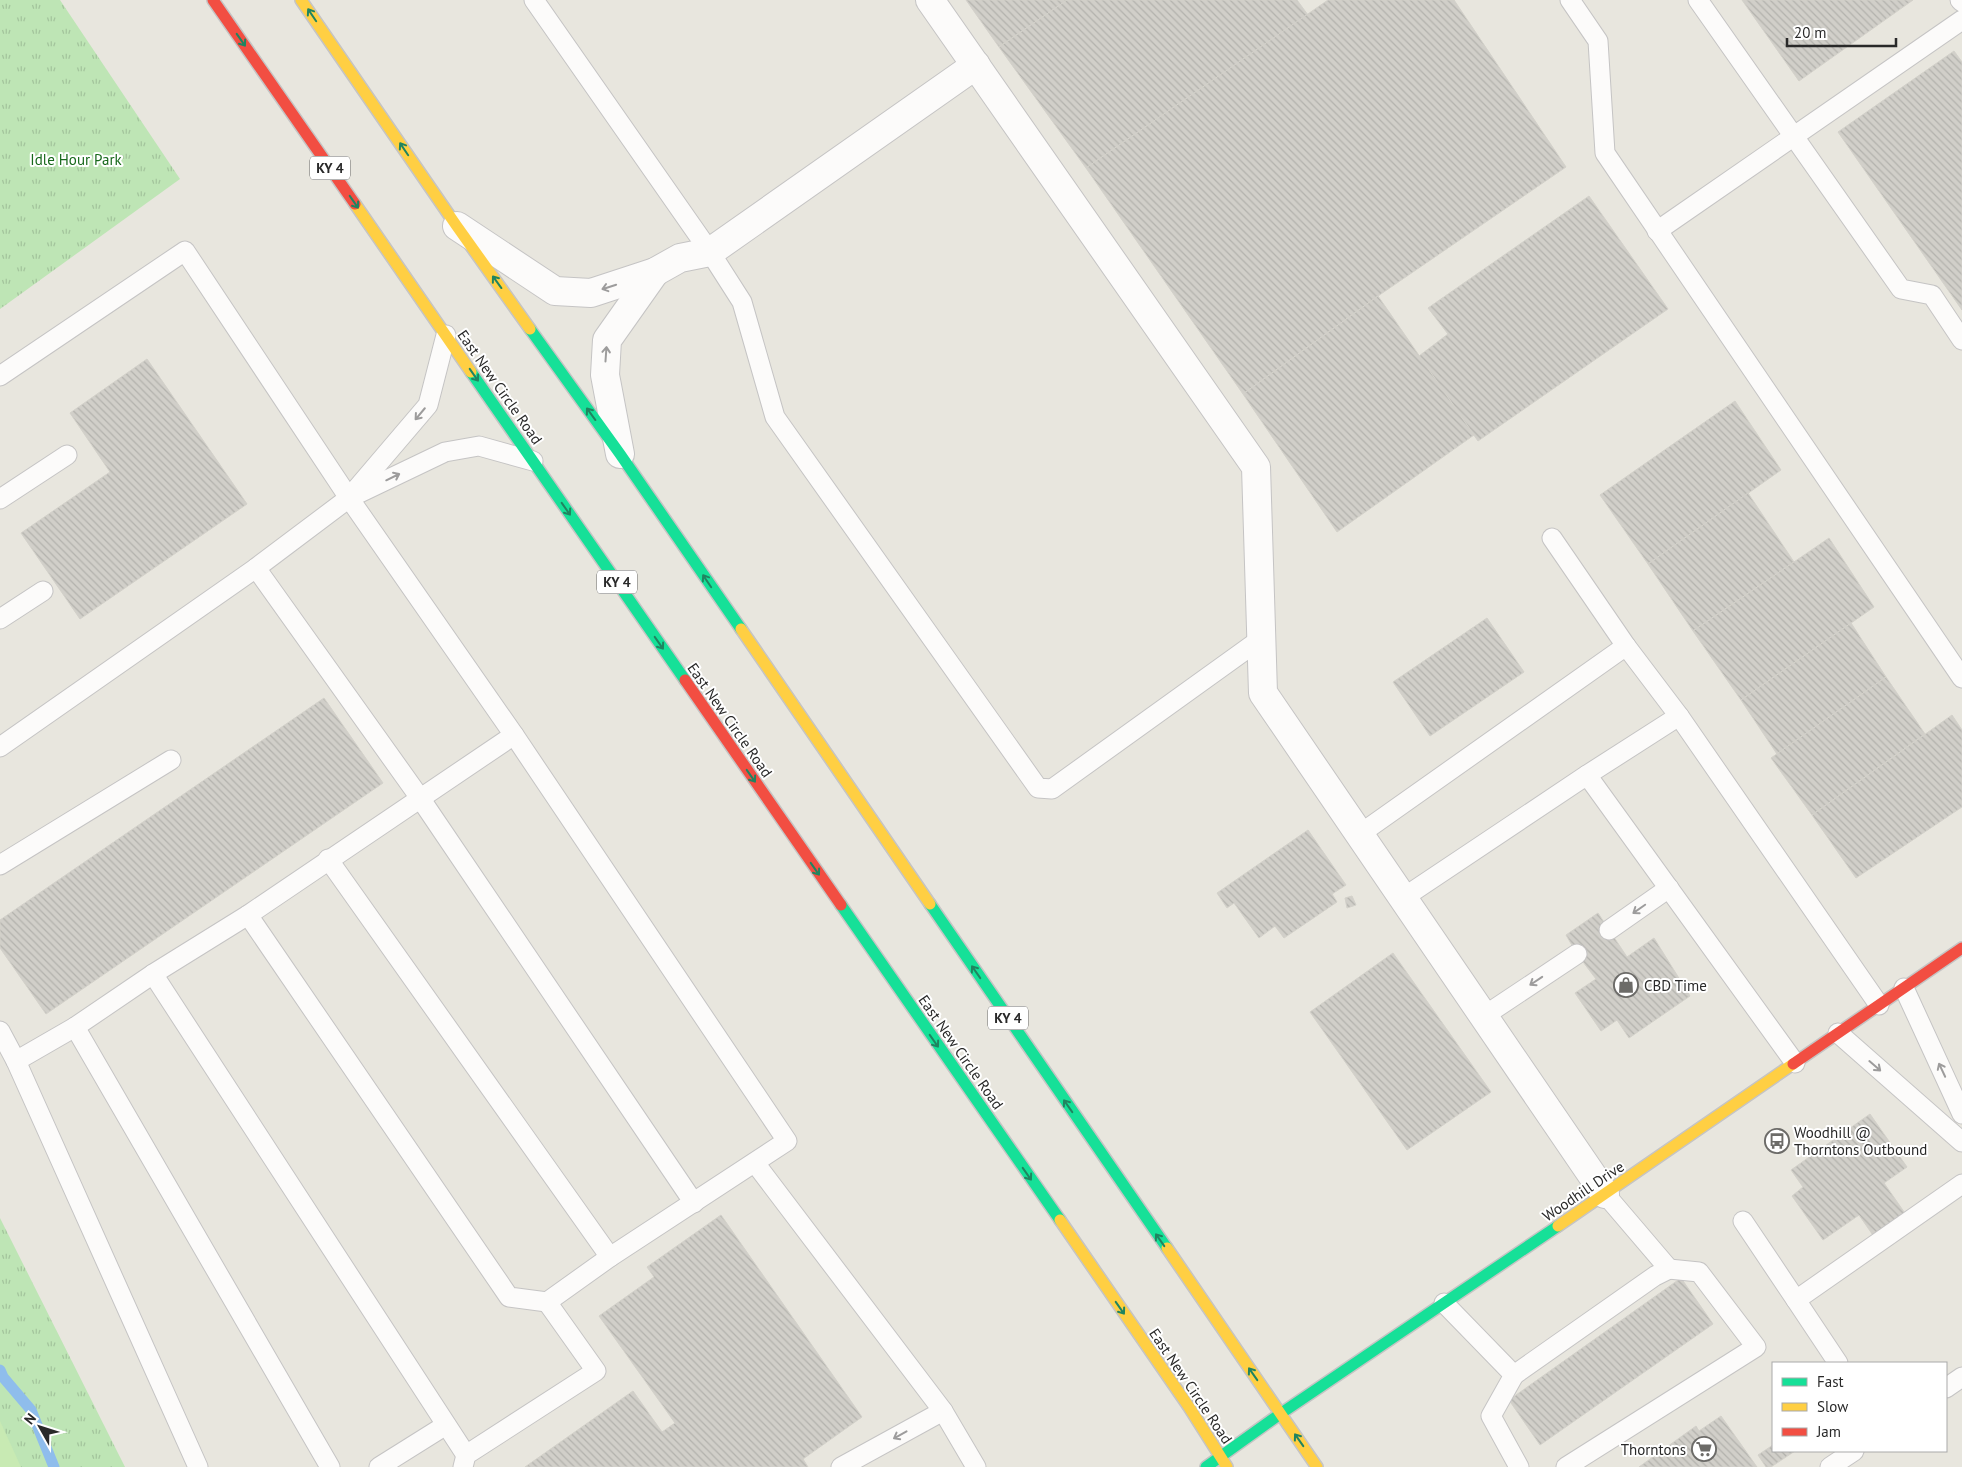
<svg xmlns="http://www.w3.org/2000/svg" width="1962" height="1467" viewBox="0 0 1962 1467" font-family="'PT Sans',sans-serif">
<style>
.park{fill:url(#park-tufts)}
.pitch{fill:#c8eab3}
.lines{fill:none;stroke-linecap:round;stroke-linejoin:round}
.stream{stroke:#8fbdec;stroke-width:11}
.building{fill:url(#building-back-hatch);stroke:#d3d1ca}
.lane-casing{stroke:#c5c4c4;stroke-width:21}
.street-casing{stroke:#c5c4c4;stroke-width:30}
.fast-casing{stroke:#c5c4c4;stroke-width:14}
.slow-casing{stroke:#c5c4c4;stroke-width:14}
.jam-casing{stroke:#c5c4c4;stroke-width:14}
.lane{stroke:#fcfbfa;stroke-width:19}
.street{stroke:#fcfbfa;stroke-width:28}
.fast{stroke:#16e098;stroke-width:11}
.slow{stroke:#ffcf43;stroke-width:11}
.jam{stroke:#f24e42;stroke-width:11}
.oneway{stroke:#208460}
.oneway2{stroke:#9d9c9c}
.labels{text-anchor:middle;dominant-baseline:central;stroke-width:4;stroke-linejoin:round;paint-order:stroke}
.shield{fill:#fff;stroke:#696969;stroke-width:1}
.shield-label{font-size:14px;font-weight:bold;fill:#292929}
.park-label{font-size:15px;fill:#17681b;stroke:#fff}
.street-label{font-size:15px;fill:#292929;stroke:#fff}
.poi-label{font-size:15px;fill:#292929;stroke:#fff;text-anchor:start}
</style>
<defs>
<pattern id="park-tufts" width="24" height="20" patternUnits="userSpaceOnUse" patternTransform="scale(1.25)"><rect width="24" height="20" fill="#bee5b5"/><path d="M3 7l-1-3M5 7V3M7 7l1-3M15 17l-1-3M17 17v-4M19 17l1-3" fill="none" stroke="#a3c49c"/></pattern>
<pattern id="building-back-hatch" width="6" height="6" patternUnits="userSpaceOnUse" patternTransform="scale(1.25)"><rect width="6" height="6" fill="#d1cfc9"/><path d="M-1 5l2 2M0 0l6 6M5-1l2 2" fill="none" stroke="#b3b2ad"/></pattern>
</defs>
<rect width="100%" height="100%" fill="#e8e6de"/>
<g class="park">
<path d="M0,0H60L180,179L0,309Z"/>
<path d="M0,1218L125,1467H0Z"/>
</g>
<path class="pitch" d="M0,1421L21,1467H0Z"/>
<g class="lines">
<path class="stream" d="M0,1370L3,1377L31,1410L54,1467"/>
</g>
<g class="building">
<path d="M966,0H1067L999,47Z"/>
<path d="M1067,0H1297L1308,15L1086,168L999,47Z"/>
<path d="M1328,0H1454L1566,167L1378,296L1243,394L1086,168Z"/>
<path d="M1742,0H1913L1799,81Z"/>
<path d="M1954,51L1962,62V310L1838,132Z"/>
<path d="M1589,196L1668,309L1478,441L1419,356L1448,334L1428,308Z"/>
<path d="M1378,296L1474,435L1337,532L1243,394Z"/>
<path d="M147,359L247,504L80,619L21,533L110,472L70,413Z"/>
<path d="M1735,401L1781,470L1648,564L1600,495Z"/>
<path d="M1748,493L1794,562L1693,631L1648,564Z"/>
<path d="M1829,538L1874,607L1741,700L1693,631Z"/>
<path d="M1487,618L1524,672L1430,736L1393,682Z"/>
<path d="M1851,623L1886,677L1777,754L1741,700Z"/>
<path d="M1886,677L1925,734L1812,815L1771,758Z"/>
<path d="M324,698L383,783L46,1014L0,948V920Z"/>
<path d="M1952,715L1962,730V807L1856,878L1812,815Z"/>
<path d="M1308,830L1346,885L1332,894L1337,902L1284,938L1275,926L1259,938L1234,903L1227,908L1217,893Z"/>
<path d="M1352,896L1356,905L1347,908L1345,898Z"/>
<path d="M1598,913L1627,957L1654,938L1690,996L1629,1038L1617,1020L1601,1031L1575,993L1596,979L1577,954L1566,935Z"/>
<path d="M1393,953L1491,1092L1407,1150L1310,1012Z"/>
<path d="M1870,1114L1907,1167L1884,1183L1909,1219L1877,1241L1859,1215L1823,1240L1792,1196L1803,1187L1791,1170Z"/>
<path d="M721,1215L862,1417L803,1459L808,1467H525L633,1391L662,1432L675,1423L599,1316L654,1277L647,1267Z"/>
<path d="M1681,1278L1713,1324L1540,1445L1509,1400Z"/>
<path d="M1721,1416L1757,1467H1639L1696,1426L1699,1431Z"/>
<path d="M1773,1445V1451H1795L1771,1467H1766L1758,1455Z"/>
</g>
<g class="lines">
<defs>
<g id="lane">
<path d="M534,0L710,252L742,302L775,417L1038,788L1052,789L1262,638"/>
<path d="M1570,0L1598,41L1605,153L1962,678"/>
<path d="M1698,0L1901,289L1932,295L1962,340"/>
<path d="M1960,0L1962,2"/>
<path d="M1657,231L1962,20"/>
<path d="M0,376L185,251L349,498L514,735L787,1141L610,1257L547,1302L509,1297L248,915"/>
<path d="M353,493L428,405L446,335"/>
<path d="M0,499L67,455"/>
<path d="M1552,538L1626,646L1679,716L1879,1005"/>
<path d="M256,568L420,798L694,1203"/>
<path d="M0,619L43,591"/>
<path d="M0,747L256,568L349,498L445,452L479,446L533,461"/>
<path d="M1587,775L1679,716"/>
<path d="M1360,834L1626,646"/>
<path d="M328,859L610,1257"/>
<path d="M0,865L171,760"/>
<path d="M1403,898L1587,775L1795,1063"/>
<path d="M1609,930L1669,888"/>
<path d="M153,974L466,1455"/>
<path d="M1904,988L1962,1114"/>
<path d="M1484,1016L1577,954"/>
<path d="M75,1027L330,1467"/>
<path d="M0,1031L16,1061L198,1467"/>
<path d="M1838,1033L1962,1142"/>
<path d="M16,1061L75,1027L153,974L248,915L514,735"/>
<path d="M755,1163L943,1411L976,1467"/>
<path d="M1743,1221L1796,1300"/>
<path d="M1444,1303L1514,1375L1655,1276L1669,1269L1605,1194"/>
<path d="M1838,1363L1796,1300L1962,1184"/>
<path d="M1514,1375L1491,1416L1519,1467"/>
<path d="M1946,1388L1962,1377"/>
<path d="M379,1467L446,1425"/>
<path d="M463,1467L466,1455L596,1371L547,1302"/>
<path d="M841,1467L943,1411"/>
<path d="M1566,1467L1756,1347L1699,1272L1669,1269"/>
<path d="M1830,1467L1854,1451"/>
</g>
<g id="street">
<path d="M930,0L1256,467L1263,693L1605,1194"/>
<path d="M457,226L555,291L591,293L655,272L680,258L710,252L976,65"/>
<path d="M620,454L605,375L607,340L655,272"/>
</g>
<g id="fast">
<path d="M530,329L620,454L741,629"/>
<path d="M471,372L685,680"/>
<path d="M930,904L1167,1248"/>
<path d="M841,905L1060,1220"/>
<path d="M1206,1467L1280,1414L1558,1226"/>
</g>
<g id="slow">
<path d="M301,0L456,225L530,329"/>
<path d="M355,204L471,372"/>
<path d="M741,629L930,904"/>
<path d="M1060,1220L1189,1407L1227,1467"/>
<path d="M1558,1226L1793,1064"/>
<path d="M1167,1248L1317,1467"/>
</g>
<g id="jam">
<path d="M213,0L355,204"/>
<path d="M685,680L841,905"/>
<path d="M1793,1064L1962,948"/>
</g>
</defs>
<use href="#lane" class="lane-casing"/>
<use href="#street" class="street-casing"/>
<use href="#fast" class="fast-casing"/>
<use href="#slow" class="slow-casing"/>
<use href="#jam" class="jam-casing"/>
<use href="#lane" class="lane"/>
<use href="#street" class="street"/>
<use href="#fast" class="fast"/>
<use href="#slow" class="slow"/>
<use href="#jam" class="jam"/>
</g>
<defs><path id="oneway-shaft" d="M-6 0H5M1.5-3L5.5 0L1.5 3" fill="none" stroke-width="1.6" stroke-linecap="round" stroke-linejoin="round" transform="scale(1.25)"/></defs>
<g class="oneway">
<use href="#oneway-shaft" transform="translate(312 15) rotate(-124)"/>
<use href="#oneway-shaft" transform="translate(241 40) rotate(55)"/>
<use href="#oneway-shaft" transform="translate(404 149) rotate(-124)"/>
<use href="#oneway-shaft" transform="translate(354 202) rotate(55)"/>
<use href="#oneway-shaft" transform="translate(497 282) rotate(-126)"/>
<use href="#oneway-shaft" transform="translate(474 375) rotate(55)"/>
<use href="#oneway-shaft" transform="translate(591 414) rotate(-126)"/>
<use href="#oneway-shaft" transform="translate(566 509) rotate(55)"/>
<use href="#oneway-shaft" transform="translate(707 581) rotate(-124)"/>
<use href="#oneway-shaft" transform="translate(659 643) rotate(55)"/>
<use href="#oneway-shaft" transform="translate(751 776) rotate(55)"/>
<use href="#oneway-shaft" transform="translate(815 869) rotate(55)"/>
<use href="#oneway-shaft" transform="translate(976 972) rotate(-125)"/>
<use href="#oneway-shaft" transform="translate(934 1041) rotate(55)"/>
<use href="#oneway-shaft" transform="translate(1068 1106) rotate(-125)"/>
<use href="#oneway-shaft" transform="translate(1027 1174) rotate(55)"/>
<use href="#oneway-shaft" transform="translate(1160 1240) rotate(-125)"/>
<use href="#oneway-shaft" transform="translate(1120 1308) rotate(55)"/>
<use href="#oneway-shaft" transform="translate(1253 1374) rotate(-125)"/>
<use href="#oneway-shaft" transform="translate(1299 1440) rotate(-125)"/>
</g>
<g class="oneway2">
<use href="#oneway-shaft" transform="translate(609 287) rotate(162)"/>
<use href="#oneway-shaft" transform="translate(606 354) rotate(-86)"/>
<use href="#oneway-shaft" transform="translate(420 414) rotate(130)"/>
<use href="#oneway-shaft" transform="translate(393 477) rotate(-26)"/>
<use href="#oneway-shaft" transform="translate(1639 909) rotate(145)"/>
<use href="#oneway-shaft" transform="translate(1536 981) rotate(146)"/>
<use href="#oneway-shaft" transform="translate(1875 1066) rotate(41)"/>
<use href="#oneway-shaft" transform="translate(1942 1070) rotate(-115)"/>
<use href="#oneway-shaft" transform="translate(900 1435) rotate(151)"/>
</g>
<defs>
<symbol id="shop-ring" viewBox="-11 -11 22 22"><circle r="9.5" fill="#fff" stroke="#6c6b68" stroke-width="1.5"/><path d="M-5-2.5h2.3a2.7 3.5 0 0 1 5.4 0H5L5.5 6h-11ZM-1.5-2.5h3a1.5 2.3 0 0 0-3 0Z" fill="#6c6b68"/></symbol>
<symbol id="bus-ring" viewBox="-11 -11 22 22"><circle r="9.5" fill="#fff" stroke="#6c6b68" stroke-width="1.5"/><path d="M-5-6H5V4H4V6H2V4H-2V6H-4V4H-5ZM-3.5-4V0h7V-4ZM-3.5 1.2v1.5H-2V1.2ZM2 1.2v1.5H3.5V1.2Z" fill="#6c6b68"/></symbol>
<symbol id="supermarket-ring" viewBox="-11 -11 22 22"><circle r="9.5" fill="#fff" stroke="#6c6b68" stroke-width="1.5"/><path d="M-6-5.5h2.5l.6 2H6L4.5 2H-2.5L-4.4-4H-6ZM-1.5 3.2a1.3 1.3 0 1 0 .1 0ZM3 3.2a1.3 1.3 0 1 0 .1 0Z" fill="#6c6b68"/></symbol>
</defs>
<g fill-rule="evenodd">
<use href="#shop-ring" x="1612" y="971" width="28" height="28"/>
<use href="#bus-ring" x="1763" y="1127" width="28" height="28"/>
<use href="#supermarket-ring" x="1690" y="1435" width="28" height="28"/>
</g>
<g class="labels">
<g class="shield">
<rect x="310" y="156.5" width="40" height="23" rx="4"/>
<rect x="597" y="570.5" width="40" height="23" rx="4"/>
<rect x="988" y="1006.5" width="40" height="23" rx="4"/>
</g>
<g class="shield-label">
<text x="330" y="168">KY 4</text>
<text x="617" y="582">KY 4</text>
<text x="1008" y="1018">KY 4</text>
</g>
<g class="park-label">
<text x="76" y="159">Idle Hour Park</text>
</g>
<g class="street-label">
<text transform="translate(500 387) rotate(55)">East New Circle Road</text>
<text transform="translate(730 720) rotate(55)">East New Circle Road</text>
<text transform="translate(961 1052) rotate(55)">East New Circle Road</text>
<text transform="translate(1583 1191) rotate(-34)">Woodhill Drive</text>
<text transform="translate(1191 1386) rotate(56)">East New Circle Road</text>
</g>
<g class="poi-label">
<text x="1644" y="985">CBD Time</text>
<text x="1794" y="1132">Woodhill @<tspan x="1794" dy="17">Thorntons Outbound</tspan></text>
<text x="1686" y="1449" text-anchor="end">Thorntons</text>
</g>
</g>
<rect x="1772" y="1362" width="175" height="90" fill="#ffffff" stroke="#a9a9a9"/>
<rect x="1782" y="1378" width="25" height="8" fill="#16e098" stroke="#a9a9a9"/>
<text x="1817" y="1387" font-size="15" fill="#292929">Fast</text>
<rect x="1782" y="1403" width="25" height="8" fill="#ffcf43" stroke="#a9a9a9"/>
<text x="1817" y="1412" font-size="15" fill="#292929">Slow</text>
<rect x="1782" y="1428" width="25" height="8" fill="#f24e42" stroke="#a9a9a9"/>
<text x="1817" y="1437" font-size="15" fill="#292929">Jam</text>
<g transform="translate(40 1427) rotate(309)" stroke="#ffffff" stroke-width="4" paint-order="stroke">
<path d="M0-4L9 19L0 12L-9 19Z" fill="#292929"/>
<text y="-8" font-size="14" font-weight="bold" text-anchor="middle" fill="#292929">N</text>
</g>
<path d="M1787 38v8h109v-8" fill="none" stroke="#292929" stroke-width="2.5"/>
<text x="1794" y="38" font-size="15" fill="#292929" stroke="#ffffff" stroke-width="4" paint-order="stroke">20 m</text>
</svg>
